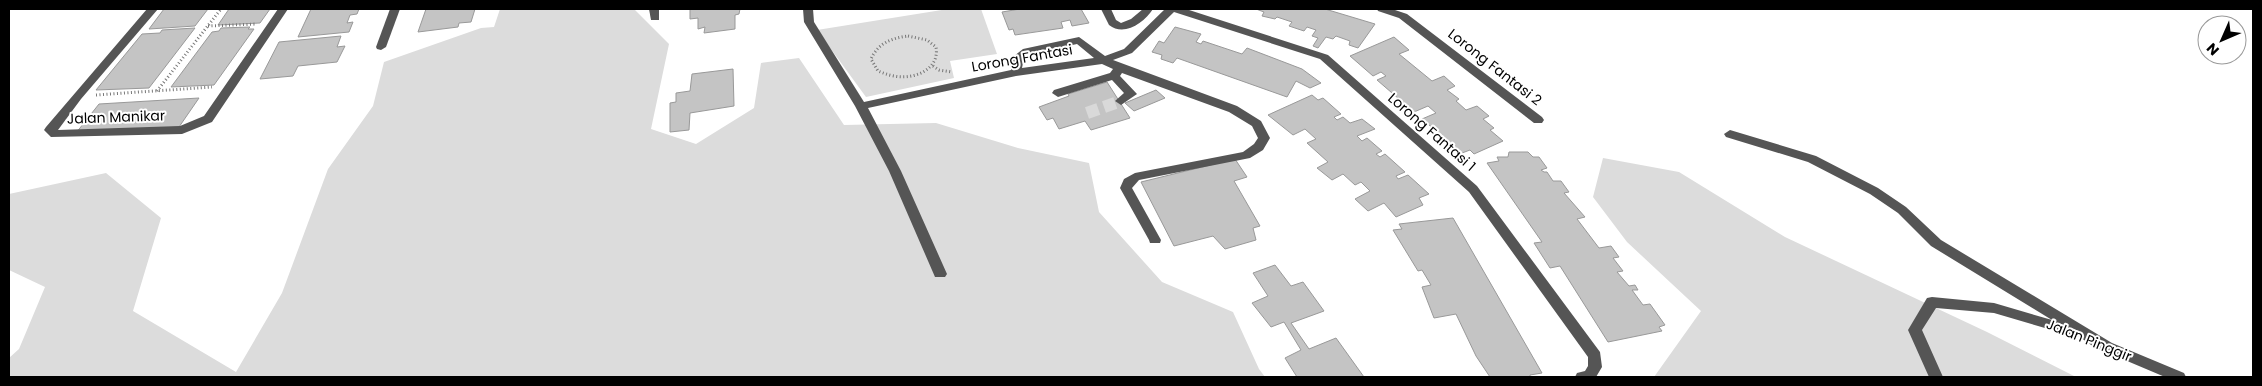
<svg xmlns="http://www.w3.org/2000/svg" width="2262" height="386" viewBox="0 0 2262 386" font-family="Poppins,sans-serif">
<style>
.green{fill:#dcdcdc}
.building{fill:#c4c4c4;stroke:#999}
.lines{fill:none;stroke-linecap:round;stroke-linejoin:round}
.minor-tunnel{stroke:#d9d9d9;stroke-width:12;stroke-dasharray:12 6;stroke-linecap:butt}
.path{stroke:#777;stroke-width:3;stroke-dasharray:1 2.5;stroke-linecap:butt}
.minor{fill:#555;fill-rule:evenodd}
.labels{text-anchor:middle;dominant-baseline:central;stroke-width:4;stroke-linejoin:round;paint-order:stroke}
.street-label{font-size:14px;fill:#000;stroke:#fff}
</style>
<rect width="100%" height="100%" fill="#fff"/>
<g class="green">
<path d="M500,9H634L669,44L651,129L696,144L754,108L761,63L799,58L844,125L936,123L1018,148L1089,163L1099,212L1162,282L1233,312L1259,369L1265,377H9V358L19,349L45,287L9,270V194L106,173L161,218L133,311L236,372L282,293L328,169L373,106L384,62L481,28L494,27Z"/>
<path d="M948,9H981L997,54L950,61L954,78L866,97L817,30Z"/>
<path d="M1603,158L1679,172L1785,237L1987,332L2076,377H1654L1701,311L1627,242L1593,197Z"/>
</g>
<g class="building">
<path d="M164,9H208L195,26L149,29Z"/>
<path d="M229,9H270L260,23L218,25Z"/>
<path d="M311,9H359L357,14L350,15L347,23L353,22L349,32L298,37Z"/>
<path d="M426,9H475L471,22L459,23L458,27L418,32Z"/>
<path d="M690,9H740L739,14L735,15V29L704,33L705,27L698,29V18L690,19Z"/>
<path d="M1020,9H1081L1089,23L1072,26L1070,20L1061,22L1063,28L1015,35L1013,29L1009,30L1002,12Z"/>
<path d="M1256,9H1325L1375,24L1358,48L1349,45L1350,41L1336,36L1333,39L1326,37L1318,48L1313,46L1318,38L1312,36L1316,30L1307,27L1304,31L1289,26L1292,22L1277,17L1275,19L1262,16L1264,12Z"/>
<path d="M250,27L248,29H254L214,85L171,87L212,32L219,31L221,28Z"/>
<path d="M1175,27L1201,34L1196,42L1201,44L1203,41L1242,54L1247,48L1302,69L1321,83L1310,88L1296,81L1287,97L1177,58L1173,63L1161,59L1162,55L1152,52L1159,41L1164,43Z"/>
<path d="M195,28L149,88L96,90L142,34L160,33L162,30Z"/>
<path d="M341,36L337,47L345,46L337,62L298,66L293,76L260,79L279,42Z"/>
<path d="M1394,37L1409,50L1399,54L1432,81L1444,76L1455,86L1447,90L1459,99L1456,101L1466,110L1477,106L1489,116L1483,119L1494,128L1490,130L1503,141L1474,154L1470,150L1462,153L1422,119L1436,113L1428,106L1414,112L1377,80L1386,76L1381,72L1373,76L1350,56Z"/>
<path d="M733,69L734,106L690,113L689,130L670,132V103L676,102V93L690,91L692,74Z"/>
<path d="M1107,82L1130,118L1091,130L1085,121L1059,129L1053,118L1047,120L1039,107L1069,96L1068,94Z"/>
<path d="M1156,90L1165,98L1134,111L1125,103Z"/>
<path d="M1312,95L1318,100L1323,98L1341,114L1334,117L1337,120L1343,117L1350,123L1362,119L1375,129L1357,136L1362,141L1367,138L1382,151L1376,154L1380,157L1385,154L1405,172L1396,176L1398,179L1408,175L1429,194L1419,198L1423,205L1396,217L1384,203L1368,211L1355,199L1370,191L1361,182L1355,185L1343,174L1332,180L1317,168L1328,162L1307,143L1316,139L1305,129L1293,135L1268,115Z"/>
<path d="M199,98L179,127L76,133L99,104Z"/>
<path d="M1509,152H1528L1533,157H1539L1547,168L1541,170L1544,172H1547L1553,181H1561L1569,192L1564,193L1585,217L1577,219L1599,248L1611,246L1619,257L1613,258L1623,271L1617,272L1629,286L1635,285L1638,290H1632L1643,305L1650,304L1665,325L1659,327L1662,331L1608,342L1560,266L1550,268L1534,243L1542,242L1487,163L1499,161L1497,157H1508Z"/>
<path d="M1235,159L1247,177L1234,181L1260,226L1253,228L1256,240L1225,249L1213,236L1174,246L1141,182Z"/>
<path d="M1453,218L1542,373L1530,375V377H1490L1476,356L1456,314L1434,318L1422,287L1431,285L1422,270L1418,271L1393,230L1402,229L1399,224Z"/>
<path d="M1275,265L1291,286L1303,282L1324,311L1291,323L1309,349L1336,338L1364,377H1297L1285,358L1301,350L1284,322L1271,327L1252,303L1268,296L1253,273Z"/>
</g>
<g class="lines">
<path class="minor-tunnel" d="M1087,113L1121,101"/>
<g class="path">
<path d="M208,26L257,24"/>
<path d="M908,36L927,40L936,47C940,70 913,80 894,76C888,75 883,73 878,71L871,59C878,43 892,38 908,36Z"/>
<path d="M933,66L939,70L952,72"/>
<path d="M157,91L221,9"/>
<path d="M96,95L212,87"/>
</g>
<g class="minor">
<path d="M147,9H158L81,99L58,130L180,126L204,116L278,9H288L212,122L182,134L51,137L44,130L46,127Z"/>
<path d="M390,9H400L386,47L381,50L377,49L376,47Z"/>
<path d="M649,9H659V20H651Z"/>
<path d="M803,9H813L814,22L864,102L1011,70L1013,57L1023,49L1079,37L1105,56L1124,49L1165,9H1186L1328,55L1477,186L1600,352L1602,367L1596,377H1575L1577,373L1585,371L1588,366V357L1469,192L1320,59L1174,12L1132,53L1113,60L1237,106L1261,121L1270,138L1263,150L1250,158L1139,180L1132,188L1161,240L1160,243H1150L1149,240L1120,188L1124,179L1135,173L1243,152L1254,144L1258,138L1252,126L1229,112L1122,73L1120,76L1137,94L1121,105L1115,101L1124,93L1112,80L1058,97L1052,93L1054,90L1110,73L1113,69L1102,64L1016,76L868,108L901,171L947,274L945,277H935L889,171L855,106L804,22ZM1077,44L1094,58L1022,68L1024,58L1031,54Z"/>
<path d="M1101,9H1111L1116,20L1121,23L1131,19L1143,9H1153C1144,23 1124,37 1109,25Z"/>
<path d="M1377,9H1392L1407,14L1542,117L1544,120L1542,123H1534L1399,18L1378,11Z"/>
<path d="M1730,130L1816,156L1878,188L1906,207L1941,240L2112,343L2184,373L2186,377H2165L2094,347L2074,333L2069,335L1994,313L1936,308L1922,330L1943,377H1929L1908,330L1927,298L1932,297L1994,303L2052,320L1931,246L1898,213L1870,194L1808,162L1726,137L1724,134Z"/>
</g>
</g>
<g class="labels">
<g class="street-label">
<text transform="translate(1022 58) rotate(-10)">Lorong Fantasi</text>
<text transform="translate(1495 67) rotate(38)">Lorong Fantasi 2</text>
<text transform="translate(116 117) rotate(-2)">Jalan Manikar</text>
<text transform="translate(1432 132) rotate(41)">Lorong Fantasi 1</text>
<text transform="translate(2089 340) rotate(22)">Jalan Pinggir</text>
</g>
</g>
<rect width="2262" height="386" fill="none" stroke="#000000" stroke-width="20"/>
<g transform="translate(2222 40) rotate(225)"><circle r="24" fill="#ffffff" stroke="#999999"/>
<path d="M0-4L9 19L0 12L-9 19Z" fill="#000000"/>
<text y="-8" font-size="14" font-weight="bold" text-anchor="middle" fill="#000000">N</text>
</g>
</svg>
